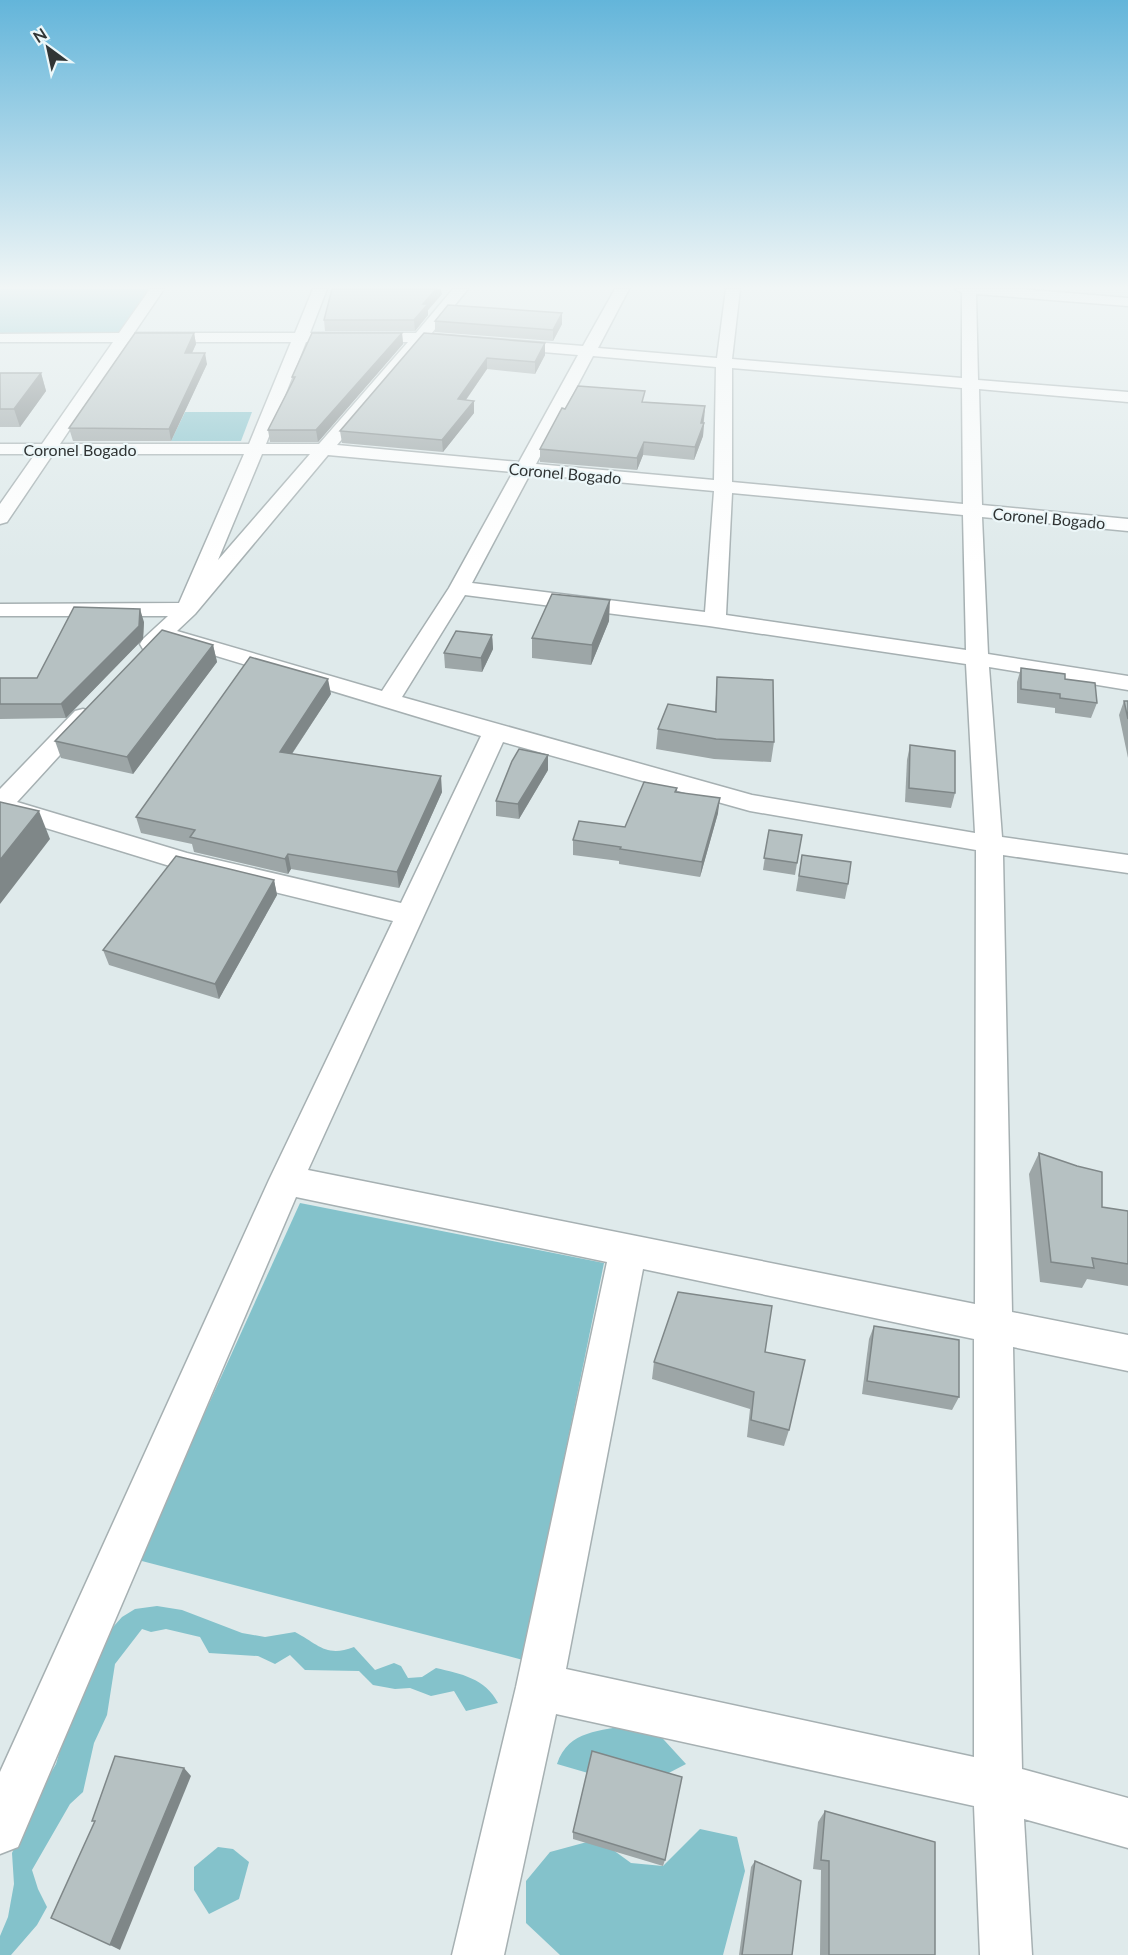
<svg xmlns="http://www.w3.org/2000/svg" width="1128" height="1955" viewBox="0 0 1128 1955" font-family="Lato,sans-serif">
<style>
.green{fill:#84c2cb}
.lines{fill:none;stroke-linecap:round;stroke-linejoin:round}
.street-casing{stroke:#a6b0b2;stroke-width:3}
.street{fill:#fff;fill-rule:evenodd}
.wall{fill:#9da6a7}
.shaded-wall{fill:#7f8788}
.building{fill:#b6c1c2;stroke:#7f8788;stroke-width:1.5}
.labels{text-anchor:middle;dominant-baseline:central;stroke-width:4.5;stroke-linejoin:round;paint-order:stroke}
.far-street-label{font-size:16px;fill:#313535;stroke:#ecf7f9}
</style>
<rect width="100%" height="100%" fill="#dfeaeb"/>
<g class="green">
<path d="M0,289H157L124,338H0Z"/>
<path d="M185,412H252L241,441H171Z"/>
<path d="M300,1203L604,1263L523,1660L138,1560Z"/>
<path d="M157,1606L182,1610L242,1633L265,1637L295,1632C318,1644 326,1658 354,1647L375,1670L394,1663L401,1666L408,1678L422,1677L436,1668C461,1674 485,1678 498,1703L466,1711L454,1691L431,1696L410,1688L395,1689L373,1685L359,1671L305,1670L290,1655L275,1664L258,1656L209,1653L200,1637L166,1629L151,1632L142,1629L115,1664L107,1715L94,1743L83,1792L70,1804L32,1870L38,1889L47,1907L37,1925L11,1955H0V1936L8,1917L14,1884L12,1853L38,1795L56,1764L65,1734L95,1670L105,1636L122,1617L135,1609Z"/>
<path d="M632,1724L654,1729L686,1764L659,1778L588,1773L557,1764C569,1729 600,1732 632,1724Z"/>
<path d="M700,1829L737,1837L745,1871L723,1955H560L526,1923V1881L550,1852L598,1839L631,1863L663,1866Z"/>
<path d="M218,1847L233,1849L249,1862L239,1899L209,1914L194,1890V1867Z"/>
</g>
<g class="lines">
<defs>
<path id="street" d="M150,289H164L134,333H295L313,289H327L310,333H416L453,289H468L431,334L583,346L615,289H629L598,348L717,358L726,289H740L732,359L962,378V293L955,289H1020L1128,298V306L976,294L978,380L1128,392V402L979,389L982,505L1128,519V531L982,517L988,654L1128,676V690L989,667L1002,837L1128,855V873L1003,855L1012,1312L1128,1335V1371L1013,1347L1022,1769L1128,1798V1848L1024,1819L1032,1955H980L974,1806L556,1714L504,1955H452L516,1687L607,1262L296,1197L18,1847L0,1854V1772L269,1180L393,921L173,867L0,814V789L75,711L83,709L91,711L95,716L91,721L17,802L187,853L401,903L481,736L167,641C159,649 154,651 143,649L140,644L143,639L168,616H0V604L179,603L244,454H53L7,522L0,524V504L35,454H0V444H42L113,342H0V334L119,333ZM128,342H291L249,444H60ZM306,342H408L319,444H266ZM424,342L578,355L519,462L337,445ZM593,356L716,367L714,480L536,464ZM732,368L962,388L963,504L732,482ZM262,454H310L218,560ZM328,455L513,472L449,588L382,691L177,631L195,614ZM530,474L714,491L705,612L472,583ZM732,493L963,515L966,650L726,615ZM465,595L709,626L966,664L975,833L752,795L402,697ZM503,742L750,811L976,850L975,1304L308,1170ZM643,1269L974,1339V1757L566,1669Z"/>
</defs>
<use href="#street" class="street-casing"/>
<use href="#street" class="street"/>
</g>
<g class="wall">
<path d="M442,294L428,310V315L415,331H325L324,320Z"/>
<path d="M435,321L562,324L553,341L435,332Z"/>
<path d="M194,333L196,344L192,353L207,364L171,441H73L69,428Z"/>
<path d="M402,333L403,344L318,442H270L268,430L293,381L292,377Z"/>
<path d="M424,333L545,343V355L535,374L487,369L466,400L474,401V413L443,452L342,443L340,431Z"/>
<path d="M0,373H41L46,391L20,427H0Z"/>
<path d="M645,402L705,406L703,436L694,460L643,455L637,470L540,462V449L565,409Z"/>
<path d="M609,621L591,665L532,658V638Z"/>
<path d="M144,622L143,639L66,718L0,719V678H37Z"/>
<path d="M492,635L493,649L482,672L445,668L444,653Z"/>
<path d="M213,645L217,662L133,774L61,758L55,741Z"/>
<path d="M1021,668L1065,679L1097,703L1091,718L1055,713V708L1017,703V682Z"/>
<path d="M717,677L774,742L771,762L714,759L656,749L658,729L715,712Z"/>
<path d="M331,694L292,754L442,792L399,888L291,869L288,874L194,852L192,844L141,833L136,817Z"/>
<path d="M1124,701H1128V758L1119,715Z"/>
<path d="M910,745L955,793L951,808L905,802L907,760Z"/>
<path d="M548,770L519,819L496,816V801Z"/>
<path d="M677,788V792L718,813L700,877L619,864V861L573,855V840L625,827Z"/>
<path d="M769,830L802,835L795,875L763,870Z"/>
<path d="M802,855L848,884L845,899L796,891Z"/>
<path d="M274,880L277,895L219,999L109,965L103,950Z"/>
<path d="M1039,1153L1102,1207L1128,1211V1286L1087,1279L1082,1288L1040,1282L1029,1174Z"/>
<path d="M874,1326L959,1397L952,1410L862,1394L869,1339Z"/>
<path d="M765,1352L789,1430L784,1446L747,1437L750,1409L652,1379L654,1362Z"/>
<path d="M825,1811L935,1955H820L821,1870L813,1869L818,1822Z"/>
<path d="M573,1832L665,1860L663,1866L573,1839Z"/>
<path d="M755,1861L792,1955H739L751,1867Z"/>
</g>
<g class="shaded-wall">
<path d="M436,289H441L442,294L428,310V315L415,331L414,320L423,304Z"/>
<path d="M562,313V324L553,341V330Z"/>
<path d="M194,333L196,344L187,364L185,353Z"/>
<path d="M402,333L403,344L318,442L316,430Z"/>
<path d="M545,343V355L535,374V362Z"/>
<path d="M205,353L207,364L171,441L169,429Z"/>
<path d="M487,358V369L458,411V399Z"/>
<path d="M41,373L46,391L20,427L14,409Z"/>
<path d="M474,401V413L443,452L442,440Z"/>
<path d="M705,406L704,418L702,428L704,423L703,436L694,460L695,447Z"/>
<path d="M644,442L643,455L637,470V458Z"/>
<path d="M610,600L609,621L591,665L592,645Z"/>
<path d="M140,609L144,622L143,639L66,718L61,704Z"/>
<path d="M492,635L493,649L482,672L481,658Z"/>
<path d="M213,645L217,662L133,774L127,757Z"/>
<path d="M328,679L331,694L283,767L280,752Z"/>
<path d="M548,755V770L519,819L518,804Z"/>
<path d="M441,776L442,792L399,888L397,872Z"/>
<path d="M720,798L718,813L700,877L702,862Z"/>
<path d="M39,811L50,839L0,904V860Z"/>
<path d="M288,854L291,869L288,874L285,859Z"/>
<path d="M274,880L277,895L219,999L215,984Z"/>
<path d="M184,1768L191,1776L120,1950L110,1945Z"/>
</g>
<g class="building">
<path d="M332,289H436L423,304H428L414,320H324Z"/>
<path d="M448,305L562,313L553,330L435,321Z"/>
<path d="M135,333H194L185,353H205L169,429L69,428Z"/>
<path d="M312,333H402L316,430H268L295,377H292Z"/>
<path d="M424,333L545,343L535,362L487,358L458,399L474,401L442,440L340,431Z"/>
<path d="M0,373H41L14,409H0Z"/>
<path d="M578,386L645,391L642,402L705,406L701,423H704L695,447L644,442L637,458L540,449L562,408L565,409Z"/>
<path d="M552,594L610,600L592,645L532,638Z"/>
<path d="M74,607L140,609L139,626L61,704H0V678H37Z"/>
<path d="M162,630L213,645L127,757L55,741Z"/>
<path d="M456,631L492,635L481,658L444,653Z"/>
<path d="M250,657L328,679L280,752L441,776L397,872L288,854L285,859L190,837L195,830L136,817Z"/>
<path d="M1021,668L1065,674V679L1095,683L1097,703L1060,698V694L1021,689Z"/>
<path d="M717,677L773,680L774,742L716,739L658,729L668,704L716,712Z"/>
<path d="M1124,701H1128V719Z"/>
<path d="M910,745L955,751V793L909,788Z"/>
<path d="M519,749L548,755L518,804L496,801L512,761Z"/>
<path d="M644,782L677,788L675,792L720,798L702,862L620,849L621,847L573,840L579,821L625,827Z"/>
<path d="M0,802L39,811L0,860Z"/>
<path d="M769,830L802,835L797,863L764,858Z"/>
<path d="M802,855L851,862L848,884L799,876Z"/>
<path d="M176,856L274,880L215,984L103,950Z"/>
<path d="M1039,1153L1077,1166L1102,1172V1207L1128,1211V1264L1092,1258L1094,1268L1051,1262Z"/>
<path d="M678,1292L772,1306L765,1352L805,1360L789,1430L751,1420L754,1392L654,1362Z"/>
<path d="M874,1326L959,1340V1397L867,1381Z"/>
<path d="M592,1751L682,1777L665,1860L573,1832Z"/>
<path d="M115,1756L184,1768L110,1945L51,1918L95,1821H92Z"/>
<path d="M825,1811L935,1842V1955H829V1861L821,1860Z"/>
<path d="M755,1861L801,1881L792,1955H742Z"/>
</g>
<linearGradient id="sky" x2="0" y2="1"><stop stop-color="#63b5da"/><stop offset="0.51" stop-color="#f1f6f6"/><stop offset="1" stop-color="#f1f6f6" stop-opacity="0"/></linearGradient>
<rect width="1128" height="563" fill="url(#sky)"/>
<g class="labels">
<g class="far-street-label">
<text x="80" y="449">Coronel Bogado</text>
<text transform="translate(565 473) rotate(5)">Coronel Bogado</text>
<text transform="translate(1049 518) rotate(5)">Coronel Bogado</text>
</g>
</g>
<g transform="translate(48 48) rotate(327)" stroke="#ecf7f9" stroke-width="4.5" paint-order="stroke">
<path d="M0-4.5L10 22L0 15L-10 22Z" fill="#313535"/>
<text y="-9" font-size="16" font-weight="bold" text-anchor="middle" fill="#313535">N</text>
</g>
</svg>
